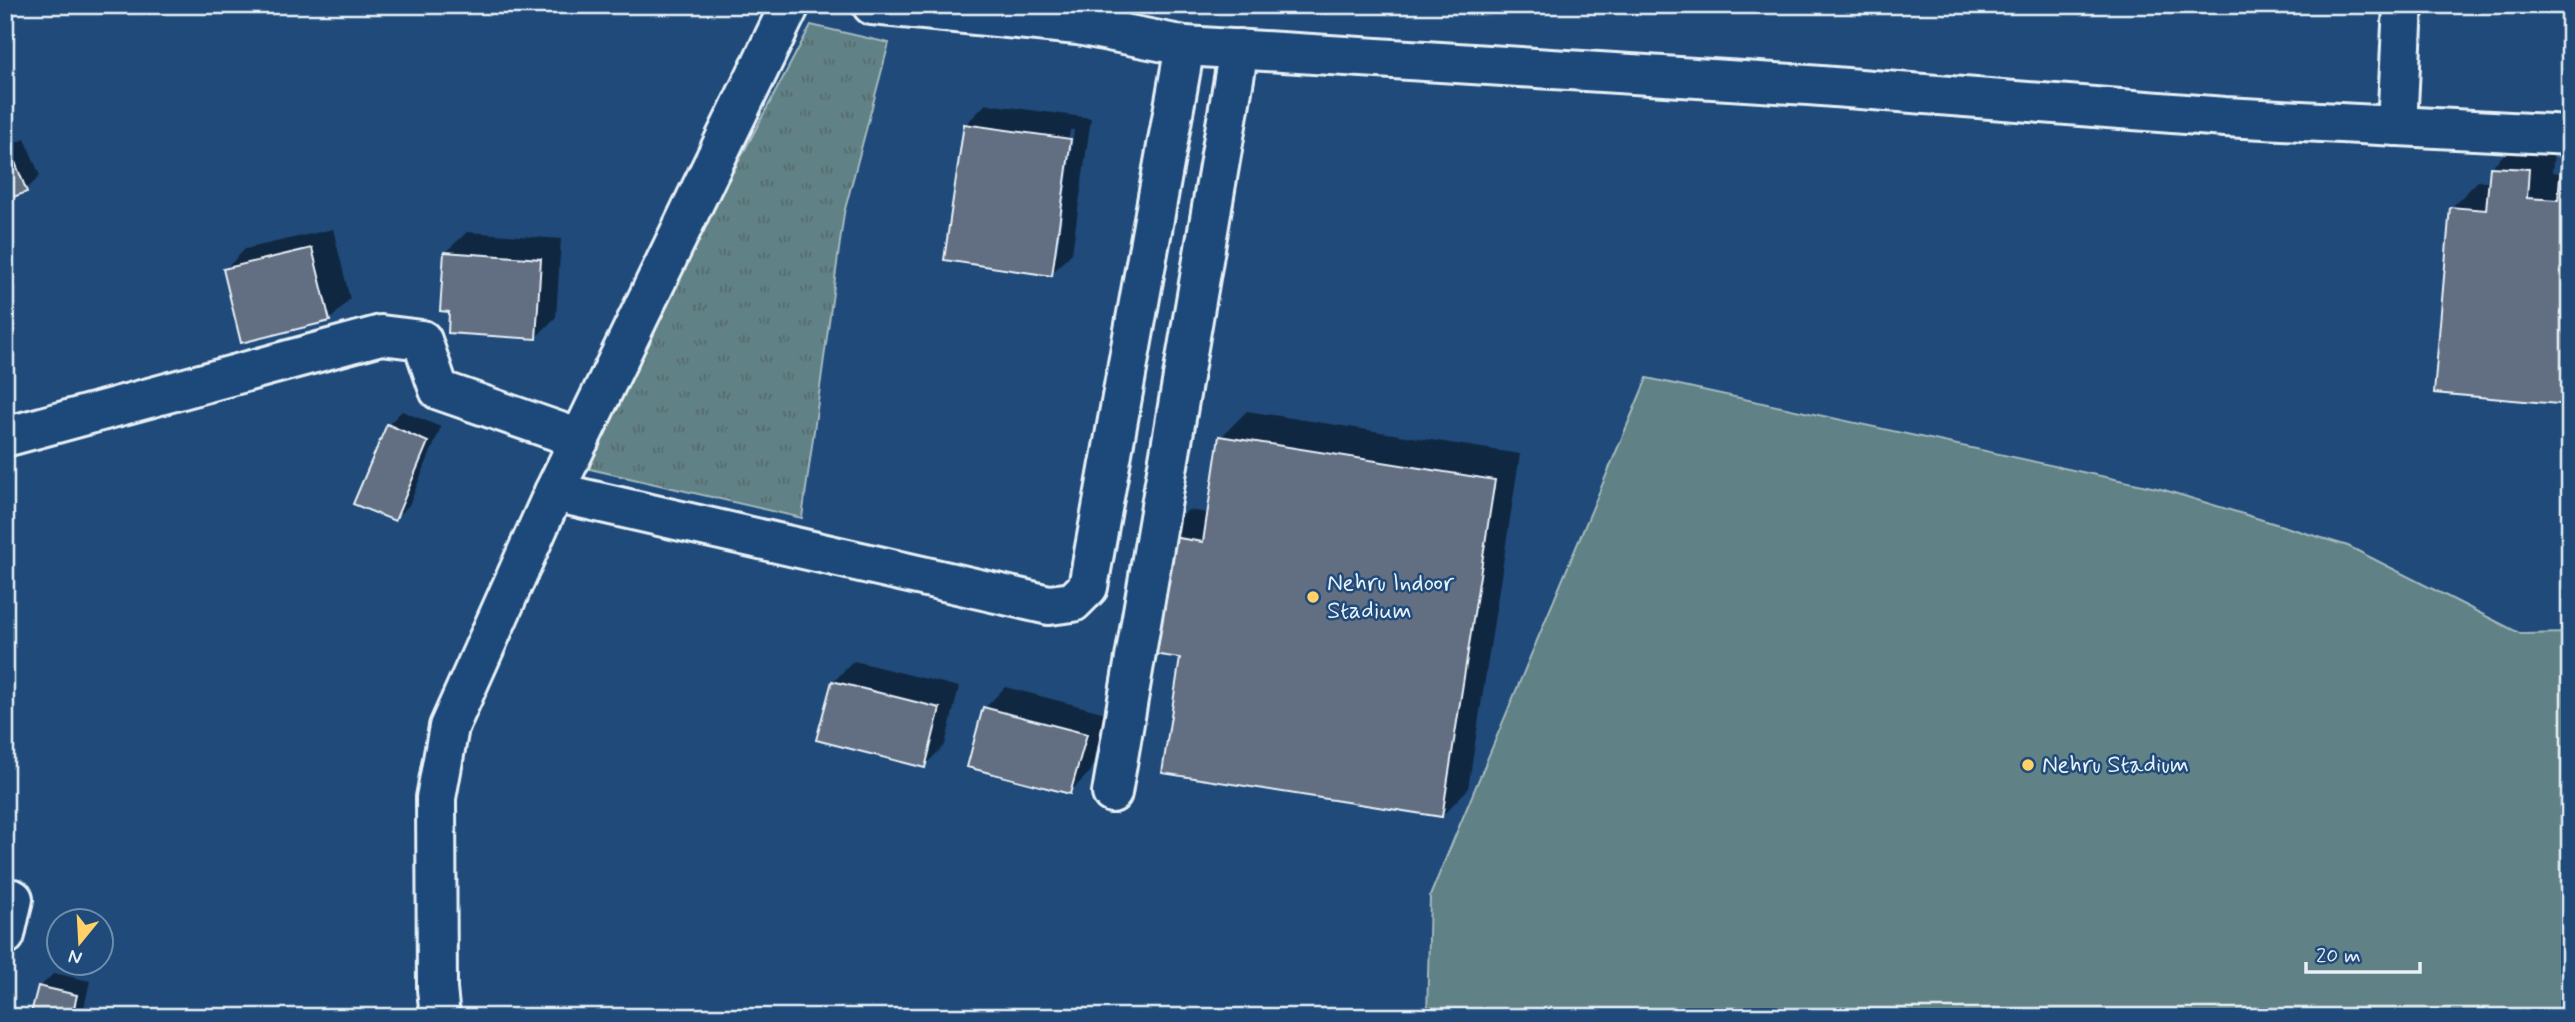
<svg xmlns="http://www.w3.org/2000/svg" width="2575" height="1022" viewBox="0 0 2575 1022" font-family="Mynerve,sans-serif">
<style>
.grass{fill:url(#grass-tufts);stroke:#a4b9be;stroke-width:2}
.garden{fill:#608185;stroke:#a4b9be;stroke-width:2}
.shadow{fill:#0007;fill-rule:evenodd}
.building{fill:#626e81;stroke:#e8f1f8;stroke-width:2}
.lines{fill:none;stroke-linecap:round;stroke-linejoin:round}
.minor-casing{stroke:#e8f1f8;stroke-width:44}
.minor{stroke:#1f4a7a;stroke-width:38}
.poi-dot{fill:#ffd166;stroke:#1f4a7a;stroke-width:2.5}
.labels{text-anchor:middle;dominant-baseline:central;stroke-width:5;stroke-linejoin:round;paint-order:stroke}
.poi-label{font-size:24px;fill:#e8f1f8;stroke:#1f4a7a;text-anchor:start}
</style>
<defs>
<pattern id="grass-tufts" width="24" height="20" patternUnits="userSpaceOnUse" patternTransform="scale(1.75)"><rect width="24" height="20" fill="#608185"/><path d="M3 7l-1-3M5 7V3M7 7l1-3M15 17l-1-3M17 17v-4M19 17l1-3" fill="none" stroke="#566a6d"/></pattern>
</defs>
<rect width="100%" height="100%" fill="#1f4a7a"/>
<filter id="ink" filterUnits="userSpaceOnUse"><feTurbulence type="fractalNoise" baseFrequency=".0143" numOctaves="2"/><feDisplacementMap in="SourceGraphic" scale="14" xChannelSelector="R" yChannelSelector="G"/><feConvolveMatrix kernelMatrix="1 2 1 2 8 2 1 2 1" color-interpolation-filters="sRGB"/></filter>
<g filter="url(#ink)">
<path class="grass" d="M811,25L889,43L844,213L802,518L577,466Z"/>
<path class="garden" d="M1647,378L2161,489L2348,546L2521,634L2570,633V1017H1427L1430,896Z"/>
<g class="shadow">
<path d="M986,104L1091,118L1072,253L1051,274L965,125ZM1070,130H1074L1057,253H1053Z"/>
<path d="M25,139L40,176L26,190L5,198V147Z"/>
<path d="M2518,141L2555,144L2552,172L2562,173V166L2570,159V404L2451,208L2478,181L2490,182L2491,167Z"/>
<path d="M333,229L350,299L330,320L225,270L245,249Z"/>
<path d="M467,232L561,239L556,317L535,338L446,252Z"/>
<path d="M402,411L441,427L409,505L395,519L388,425Z"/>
<path d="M1247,411L1520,454L1468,789L1442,816L1182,657L1162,536L1188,510L1209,513L1221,437Z"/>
<path d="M854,661L959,687L945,745L924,766L833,682Z"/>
<path d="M1005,687L1106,713L1091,771L1070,792L985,708Z"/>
<path d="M54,973L90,981L82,1017H32L40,987Z"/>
</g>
<g class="building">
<path d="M1549,5H1576V8L1549,10Z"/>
<path d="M964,124L1071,139L1052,276L944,260Z"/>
<path d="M11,152L27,192L5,200V154Z"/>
<path d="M2561,165L2570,166V405L2434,393L2450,207L2486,210L2490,167L2529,169L2527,198L2558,200Z"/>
<path d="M312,248L330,321L241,343L223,269Z"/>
<path d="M444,252L541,259L536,339L448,333L449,312L440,311Z"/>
<path d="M387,424L428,442L395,521L353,504Z"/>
<path d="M1219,436L1495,480L1442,817L1162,773L1180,658L1140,652L1160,535L1203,542Z"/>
<path d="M832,681L940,708L925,768L816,740Z"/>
<path d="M983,707L1087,734L1070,794L967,767Z"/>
<path d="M38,986L77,995L72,1017H30Z"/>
</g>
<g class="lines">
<defs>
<g id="minor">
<path d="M790,5L554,492L1049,605L1073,602L1088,587L1185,46"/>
<path d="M872,5L1078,25L1185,46L1808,85L2225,117L2570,135"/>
<path d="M2397,126L2403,5"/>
<path d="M5,437L381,335L422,340L439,390L580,439"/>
<path d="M1112,793L1239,49"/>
<path d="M5,935L13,899"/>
<path d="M440,1017L437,989L436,798L449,727L554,492"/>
</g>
</defs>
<use href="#minor" class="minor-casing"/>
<use href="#minor" class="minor"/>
</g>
</g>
<g class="poi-dot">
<circle cx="1313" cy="597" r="7"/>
<circle cx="2028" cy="765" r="7"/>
</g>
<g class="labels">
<g class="poi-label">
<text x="1327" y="583">Nehru Indoor<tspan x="1327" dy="28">Stadium</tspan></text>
<text x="2042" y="765">Nehru Stadium</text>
</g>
</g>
<rect width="2575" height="1022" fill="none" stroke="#1f4a7a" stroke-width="28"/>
<rect x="14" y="14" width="2547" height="994" fill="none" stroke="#e8f1f8" stroke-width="2.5" filter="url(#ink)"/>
<g transform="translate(80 942) rotate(198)"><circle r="33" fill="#1f4a7a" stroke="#6f8dac" stroke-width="2"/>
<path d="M0-5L12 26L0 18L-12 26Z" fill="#ffd166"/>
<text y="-10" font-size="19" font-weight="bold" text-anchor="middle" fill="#e8f1f8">N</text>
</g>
<path d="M2306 962v10h114v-10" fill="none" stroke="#e8f1f8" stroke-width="3.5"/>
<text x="2316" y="962" font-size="21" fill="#e8f1f8" stroke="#1f4a7a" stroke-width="5" paint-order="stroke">20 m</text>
</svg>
